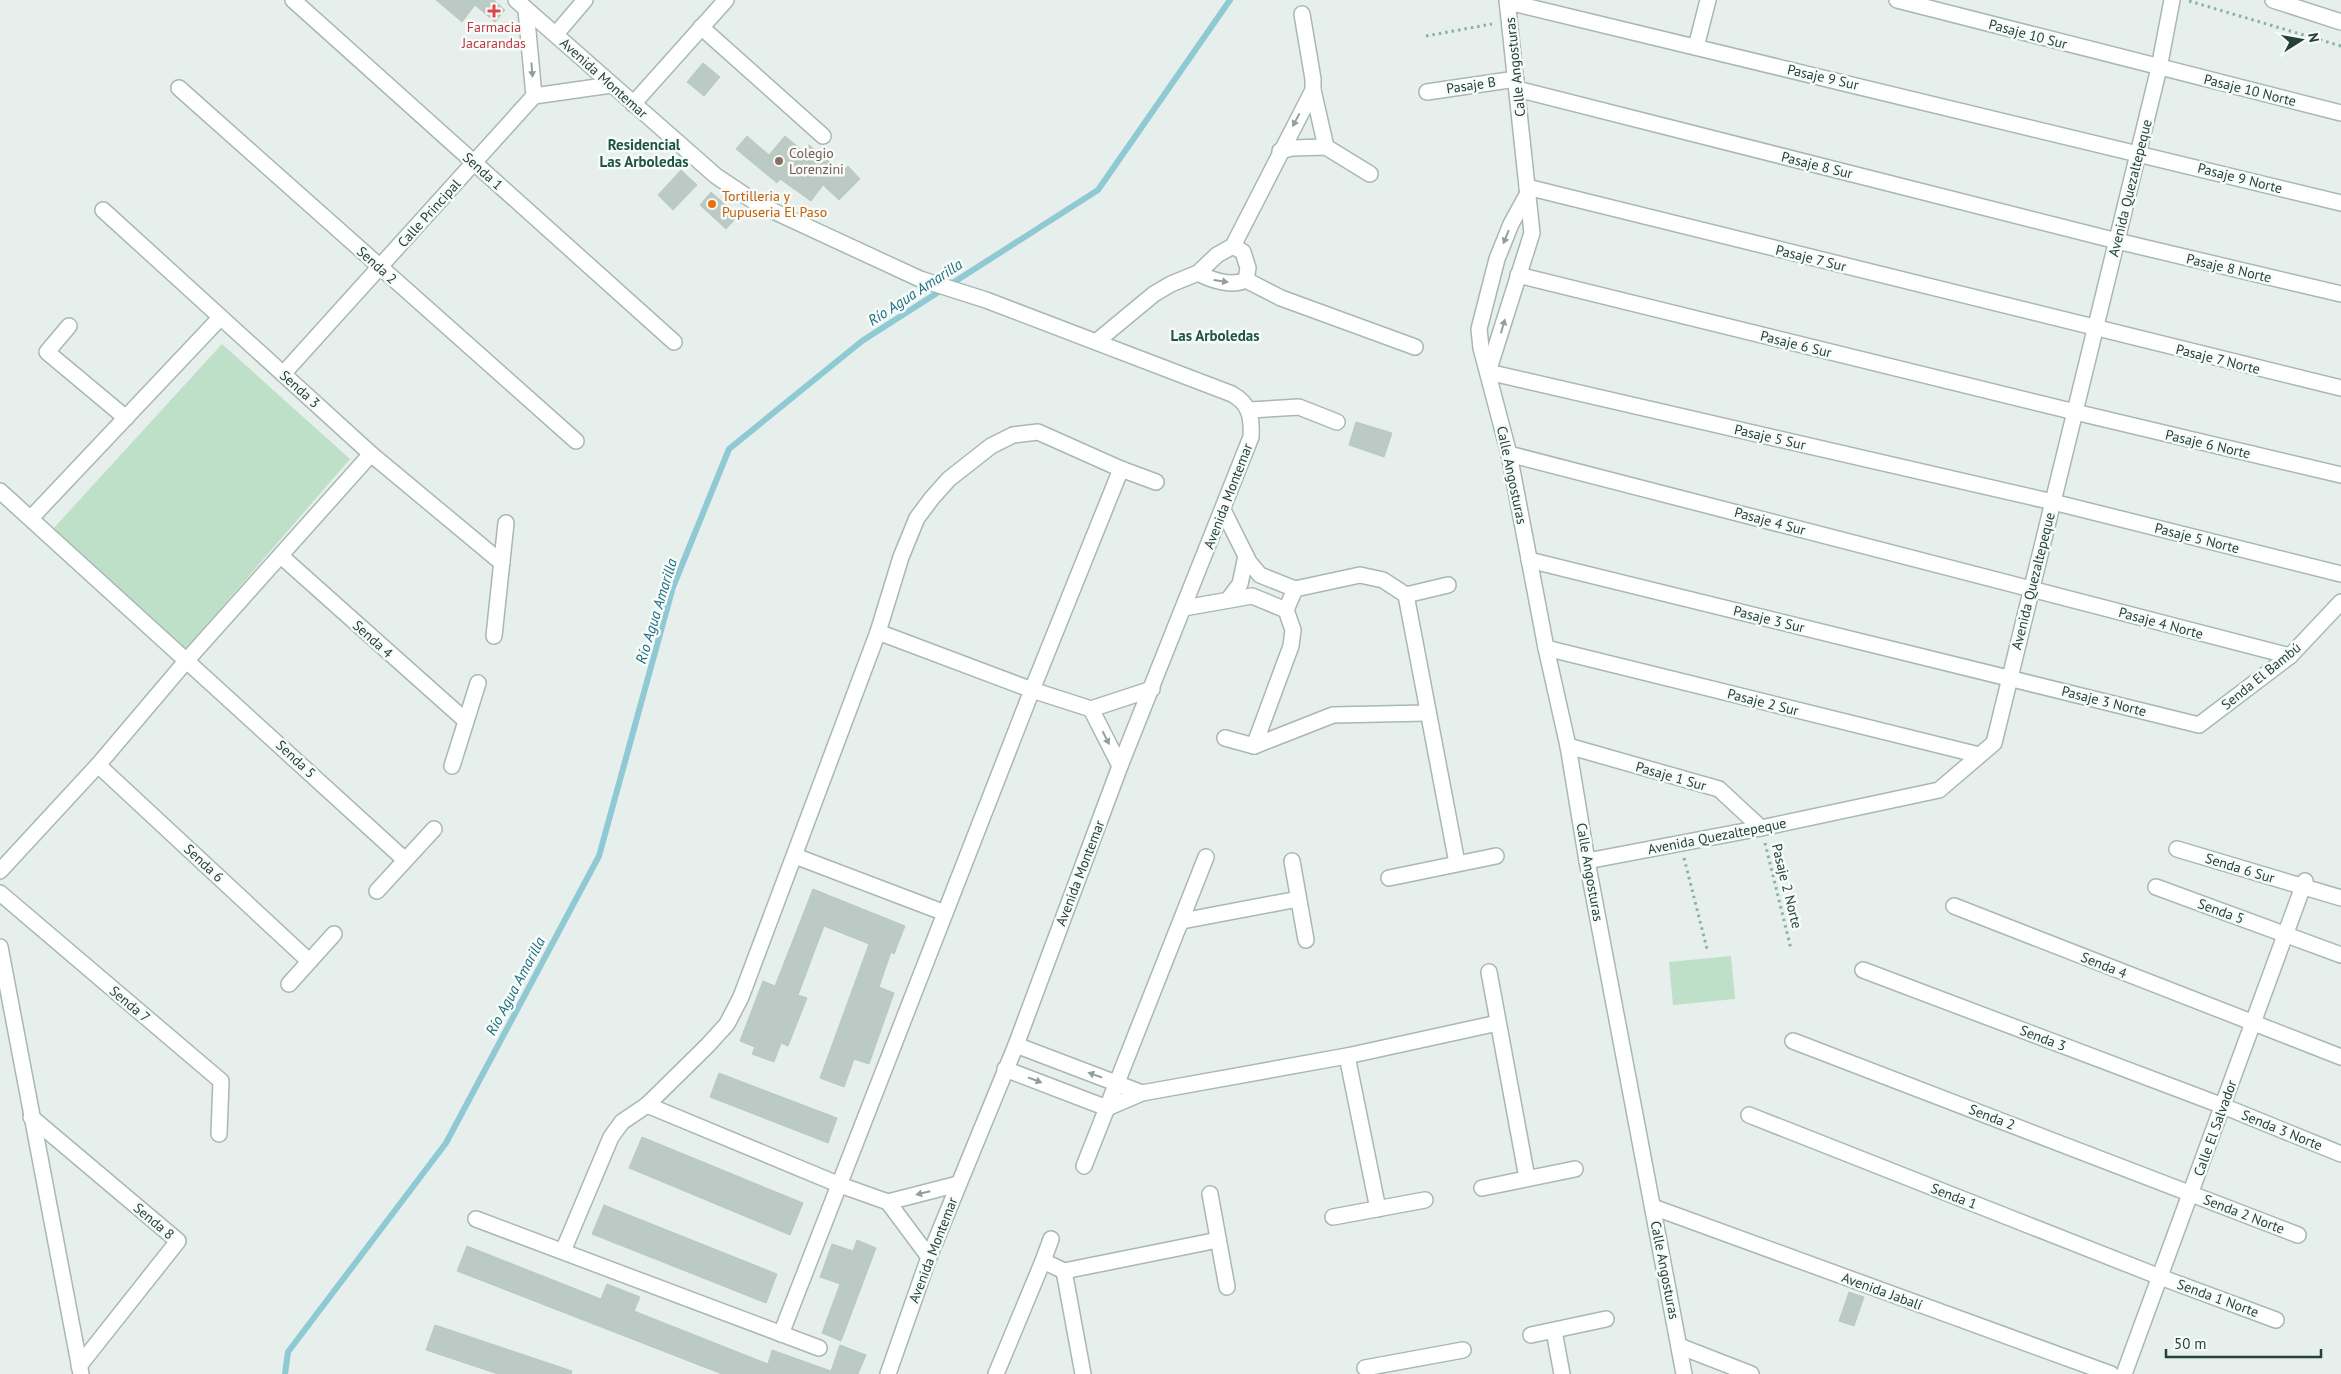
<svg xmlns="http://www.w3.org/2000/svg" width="2341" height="1374" viewBox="0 0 2341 1374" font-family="'PT Sans',sans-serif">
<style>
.green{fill:#bfe0c8}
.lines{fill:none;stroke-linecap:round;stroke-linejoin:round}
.stream{stroke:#8ec9d4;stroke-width:6}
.building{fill:#bbcac4;stroke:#b8c9c2}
.minor-casing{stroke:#a8b8b2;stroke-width:18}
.path{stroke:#86b3a5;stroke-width:3;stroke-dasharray:2.5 4;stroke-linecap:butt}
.minor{stroke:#fff;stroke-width:15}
.oneway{fill:#92a09c}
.health-dot{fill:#e0444e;stroke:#f7fbf9;stroke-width:2}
.education-dot{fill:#8d6e63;stroke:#f7fbf9;stroke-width:2}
.food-dot{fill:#e8710a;stroke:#f7fbf9;stroke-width:2}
.labels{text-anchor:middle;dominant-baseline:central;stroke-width:5;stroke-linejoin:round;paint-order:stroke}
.health-label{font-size:14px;fill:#be3a42;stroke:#f7fbf9}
.street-label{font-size:14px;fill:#24423a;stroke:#f7fbf9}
.education-label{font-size:14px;fill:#785e54;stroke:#f7fbf9;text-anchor:start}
.food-label{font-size:14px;fill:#c56008;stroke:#f7fbf9;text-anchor:start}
.neighbourhood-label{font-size:15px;font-weight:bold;fill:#1f5548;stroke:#f7fbf9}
.water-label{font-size:15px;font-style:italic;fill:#1c6f80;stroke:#f7fbf9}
</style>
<rect width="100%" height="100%" fill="#e6efeb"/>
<g class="green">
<path d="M222,344L350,459L184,651L52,530Z"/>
<path d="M1731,956L1735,999L1673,1005L1669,962Z"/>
</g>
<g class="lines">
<path class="stream" d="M285,1374L288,1352L446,1143L599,856L673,587L729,449L862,341L1098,190L1230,0"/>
</g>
<g class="building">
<path d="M436,0H494L505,10L495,22L475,5L462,22Z"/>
<path d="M703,63L720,77L704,96L687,82Z"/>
<path d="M747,136L769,155L785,136L803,151L809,145L842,172L848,166L860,179L839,200L823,185L811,201L780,179L777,183L736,149Z"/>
<path d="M681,170L697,185L673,210L658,195Z"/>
<path d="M711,192L738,216L726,229L700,205Z"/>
<path d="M1356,422L1392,433L1384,457L1349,445Z"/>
<path d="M813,889L905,926L894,954L891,952L879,987L894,993L869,1064L854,1059L844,1087L820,1078L869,944L824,926L798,995L807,998L788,1046L781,1043L774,1062L752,1054L755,1047L740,1041L763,981L775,986Z"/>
<path d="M719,1073L837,1118L828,1143L710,1097Z"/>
<path d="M642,1137L803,1203L790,1235L629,1168Z"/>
<path d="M604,1205L777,1274L766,1303L592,1234Z"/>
<path d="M857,1240L876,1248L841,1341L822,1333L840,1284L820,1277L832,1244L853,1251Z"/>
<path d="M467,1246L601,1299L607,1284L640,1297L634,1311L768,1364L772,1350L831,1371L840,1345L866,1355L858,1374H722L457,1271Z"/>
<path d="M1849,1292L1864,1297L1854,1326L1839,1321Z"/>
<path d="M435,1325L572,1371L571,1374H498L426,1350Z"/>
</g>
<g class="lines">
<defs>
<g id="minor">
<path d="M293,0L674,342"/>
<path d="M516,0L716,176L758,204L920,279L986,300L1232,394C1250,404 1252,417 1251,437L1120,766L1016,1045L929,1257L888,1374"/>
<path d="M1897,0L2341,113"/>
<path d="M2273,0L2341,22"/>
<path d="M1508,2L2341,203"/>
<path d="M526,10L534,96"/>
<path d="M1302,14L1313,79V90L1326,147"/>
<path d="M701,27L823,136"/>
<path d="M556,34L585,0"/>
<path d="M1696,47L1708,0"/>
<path d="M179,88L576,441"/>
<path d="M1517,89L2117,241L2341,294"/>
<path d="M1427,92L1516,79"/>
<path d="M633,104L726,0"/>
<path d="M1280,151L1292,148L1326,147L1370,174"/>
<path d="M1527,187L2341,388"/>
<path d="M1528,193L1511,224L1497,259L1479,329L1481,348L1509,454L1546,648L1568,746L1587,861L1684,1374"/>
<path d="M103,210L371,454L502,563"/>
<path d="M1233,246L1243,252L1248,268L1246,280"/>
<path d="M1198,273C1211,280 1231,287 1246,280"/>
<path d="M1518,275L2075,412L2341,475"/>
<path d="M1246,280L1281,298L1415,347"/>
<path d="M69,326L47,352L126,418"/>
<path d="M1096,342L1154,294L1171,284L1198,273L1217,255L1233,246L1313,90"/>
<path d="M1488,372L2053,502L2341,574"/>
<path d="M1488,372L1532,233L1507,0"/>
<path d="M283,374L534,96L611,85"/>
<path d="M1250,410L1299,407L1337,422"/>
<path d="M1509,454L2290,656"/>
<path d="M0,491L404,859"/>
<path d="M1223,510L1249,562L1260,575L1295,589L1360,575L1383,580L1406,595L1457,863"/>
<path d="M31,518L220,318"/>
<path d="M281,556L466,721"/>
<path d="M1529,560L2199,725L2290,656L2341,602"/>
<path d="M1406,595L1448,585"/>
<path d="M1228,600L1240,584L1246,556"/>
<path d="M1184,608L1252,596L1286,610"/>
<path d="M878,632L1032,690L1091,709L1152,689"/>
<path d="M494,636L506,523"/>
<path d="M1546,648L1979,755"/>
<path d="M1091,709L1120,766"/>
<path d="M1225,738L1254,746L1333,715L1427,713"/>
<path d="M1254,746L1291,646L1293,630L1286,610L1295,589"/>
<path d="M1568,746L1719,789L1761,828"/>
<path d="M98,765L309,961"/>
<path d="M452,766L478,683"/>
<path d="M2177,849L2341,898"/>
<path d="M795,856L945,913"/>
<path d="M1292,861L1306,940"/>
<path d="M1587,861L1761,828L1939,790L1994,743L2159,68L2172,0"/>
<path d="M0,871L98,765L187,660L371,454"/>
<path d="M1389,878L1496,856"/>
<path d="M2156,887L2341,955"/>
<path d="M377,891L434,829"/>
<path d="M0,893L221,1081L219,1134"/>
<path d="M1954,906L2341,1057"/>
<path d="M1182,921L1298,899"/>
<path d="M0,947L81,1374"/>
<path d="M1863,970L2223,1106L2341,1154"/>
<path d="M1489,972L1527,1178"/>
<path d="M289,984L334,934"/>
<path d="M1793,1041L2298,1235"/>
<path d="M1016,1045L1142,1093"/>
<path d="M1347,1056L1378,1209"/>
<path d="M1005,1069L1107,1108L1142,1093L1347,1056L1498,1023"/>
<path d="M647,1105L840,1185L888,1202L958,1184"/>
<path d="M1749,1115L2160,1277L2276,1320"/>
<path d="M31,1117L178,1241L79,1366"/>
<path d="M1084,1166L1206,857"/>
<path d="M1482,1188L1575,1169"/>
<path d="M1210,1194L1227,1287"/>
<path d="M888,1202L929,1257"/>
<path d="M1653,1207L2111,1374"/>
<path d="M1333,1217L1425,1200"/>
<path d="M476,1219L819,1348"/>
<path d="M563,1251L611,1137L622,1122L647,1105L708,1045L727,1024L741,997L878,632L901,557L917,518L932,498L949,479L991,446L1013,435L1038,432L1121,469L1156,482"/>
<path d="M1043,1261L1051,1239"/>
<path d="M1064,1271L1083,1374"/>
<path d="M1554,1331L1562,1374"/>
<path d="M781,1334L1032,690L1121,469"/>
<path d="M1531,1335L1606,1319"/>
<path d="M1679,1346L1751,1374"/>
<path d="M1365,1368L1463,1350"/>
<path d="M996,1374L1043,1261L1064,1271L1218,1240"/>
<path d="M2124,1374L2305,881"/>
</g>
</defs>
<use href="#minor" class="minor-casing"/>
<g class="path">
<path d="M2189,1L2341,46"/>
<path d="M1426,36L1492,24"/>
<path d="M1765,843L1791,949"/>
<path d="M1684,858L1707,949"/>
</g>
<use href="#minor" class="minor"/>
</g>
<defs><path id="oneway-solid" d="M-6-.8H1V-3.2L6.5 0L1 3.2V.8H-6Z" transform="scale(1.25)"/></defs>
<g class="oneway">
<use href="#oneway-solid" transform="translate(532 70) rotate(85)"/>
<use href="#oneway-solid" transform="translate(1296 120) rotate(118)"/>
<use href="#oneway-solid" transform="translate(1506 237) rotate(112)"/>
<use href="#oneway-solid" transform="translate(1221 281) rotate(8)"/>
<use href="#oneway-solid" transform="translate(1503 326) rotate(-74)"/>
<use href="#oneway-solid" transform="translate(1106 738) rotate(63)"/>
<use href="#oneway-solid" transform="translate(1095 1075) rotate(-161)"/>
<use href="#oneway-solid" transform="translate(1035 1080) rotate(21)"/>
<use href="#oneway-solid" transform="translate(923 1193) rotate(166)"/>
</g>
<path class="health-dot" d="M491.5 3.5h5v5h5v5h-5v5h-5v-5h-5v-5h5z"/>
<circle class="education-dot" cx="779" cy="161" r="5"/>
<circle class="food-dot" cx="712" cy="204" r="5"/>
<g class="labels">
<g class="health-label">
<text x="494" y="27">Farmacia<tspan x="494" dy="16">Jacarandas</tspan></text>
</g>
<g class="street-label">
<text transform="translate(2028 34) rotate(15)">Pasaje 10 Sur</text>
<text transform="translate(1515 67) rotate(-96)">Calle Angosturas</text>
<text transform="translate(1823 77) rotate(13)">Pasaje 9 Sur</text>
<text transform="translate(604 78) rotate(42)">Avenida Montemar</text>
<text transform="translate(1471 85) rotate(-8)">Pasaje B</text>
<text transform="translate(2250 90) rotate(14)">Pasaje 10 Norte</text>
<text transform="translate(1817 165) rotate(14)">Pasaje 8 Sur</text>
<text transform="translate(483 171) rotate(42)">Senda 1</text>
<text transform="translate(2240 178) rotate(14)">Pasaje 9 Norte</text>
<text transform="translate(2130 188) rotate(-76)">Avenida Quezaltepeque</text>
<text transform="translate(429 213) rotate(-48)">Calle Principal</text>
<text transform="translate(1811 258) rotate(14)">Pasaje 7 Sur</text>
<text transform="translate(377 265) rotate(42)">Senda 2</text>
<text transform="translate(2229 268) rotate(13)">Pasaje 8 Norte</text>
<text transform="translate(1796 344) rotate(14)">Pasaje 6 Sur</text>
<text transform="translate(2218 359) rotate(14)">Pasaje 7 Norte</text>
<text transform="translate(300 389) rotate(42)">Senda 3</text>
<text transform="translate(1770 437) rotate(13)">Pasaje 5 Sur</text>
<text transform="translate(2208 444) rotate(13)">Pasaje 6 Norte</text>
<text transform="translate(1512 475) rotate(78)">Calle Angosturas</text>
<text transform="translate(1228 496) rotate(-69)">Avenida Montemar</text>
<text transform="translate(1770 521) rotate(15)">Pasaje 4 Sur</text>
<text transform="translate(2197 538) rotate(14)">Pasaje 5 Norte</text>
<text transform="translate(2033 581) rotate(-76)">Avenida Quezaltepeque</text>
<text transform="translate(1769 619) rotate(14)">Pasaje 3 Sur</text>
<text transform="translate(2161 623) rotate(15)">Pasaje 4 Norte</text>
<text transform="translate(373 639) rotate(42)">Senda 4</text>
<text transform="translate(2261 676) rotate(-39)">Senda El Bambú</text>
<text transform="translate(2104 701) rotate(14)">Pasaje 3 Norte</text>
<text transform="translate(1763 702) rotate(14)">Pasaje 2 Sur</text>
<text transform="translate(296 759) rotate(43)">Senda 5</text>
<text transform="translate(1671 776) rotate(16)">Pasaje 1 Sur</text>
<text transform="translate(1717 836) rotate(-11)">Avenida Quezaltepeque</text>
<text transform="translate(204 863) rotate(43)">Senda 6</text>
<text transform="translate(2240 868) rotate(17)">Senda 6 Sur</text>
<text transform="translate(1590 872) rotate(80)">Calle Angosturas</text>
<text transform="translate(1080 873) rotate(-69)">Avenida Montemar</text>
<text transform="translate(1787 886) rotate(76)">Pasaje 2 Norte</text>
<text transform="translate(2221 911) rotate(20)">Senda 5</text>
<text transform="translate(2104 965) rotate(22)">Senda 4</text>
<text transform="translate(130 1004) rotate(40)">Senda 7</text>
<text transform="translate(2043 1038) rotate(21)">Senda 3</text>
<text transform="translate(1992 1117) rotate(21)">Senda 2</text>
<text transform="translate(2215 1128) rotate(-70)">Calle El Salvador</text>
<text transform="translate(2282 1130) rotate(22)">Senda 3 Norte</text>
<text transform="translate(1954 1196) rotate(21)">Senda 1</text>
<text transform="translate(2244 1214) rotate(21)">Senda 2 Norte</text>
<text transform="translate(154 1221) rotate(40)">Senda 8</text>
<text transform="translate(933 1250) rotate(-69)">Avenida Montemar</text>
<text transform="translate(1665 1270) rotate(79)">Calle Angosturas</text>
<text transform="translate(1882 1291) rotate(20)">Avenida Jabalí</text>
<text transform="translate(2218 1298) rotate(20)">Senda 1 Norte</text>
</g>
<g class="education-label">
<text x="789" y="153">Colegio<tspan x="789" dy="16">Lorenzini</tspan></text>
</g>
<g class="food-label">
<text x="722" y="196">Tortilleria y<tspan x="722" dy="16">Pupuseria El Paso</tspan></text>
</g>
<g class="neighbourhood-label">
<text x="644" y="144">Residencial<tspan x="644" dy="17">Las Arboledas</tspan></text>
<text x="1215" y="335">Las Arboledas</text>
</g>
<g class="water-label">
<text transform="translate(915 292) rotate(-33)">Río Agua Amarilla</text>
<text transform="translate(656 611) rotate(-73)">Río Agua Amarilla</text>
<text transform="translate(515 986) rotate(-62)">Río Agua Amarilla</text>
</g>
</g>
<g transform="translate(2301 40) rotate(79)" stroke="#f7fbf9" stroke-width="4" paint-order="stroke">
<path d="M0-4L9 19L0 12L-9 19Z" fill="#24423a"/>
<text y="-8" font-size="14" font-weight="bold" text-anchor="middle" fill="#24423a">N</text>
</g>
<path d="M2166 1349v8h155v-8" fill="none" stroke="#24423a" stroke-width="2.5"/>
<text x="2174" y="1349" font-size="15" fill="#24423a" stroke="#f7fbf9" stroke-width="4" paint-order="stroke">50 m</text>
</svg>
